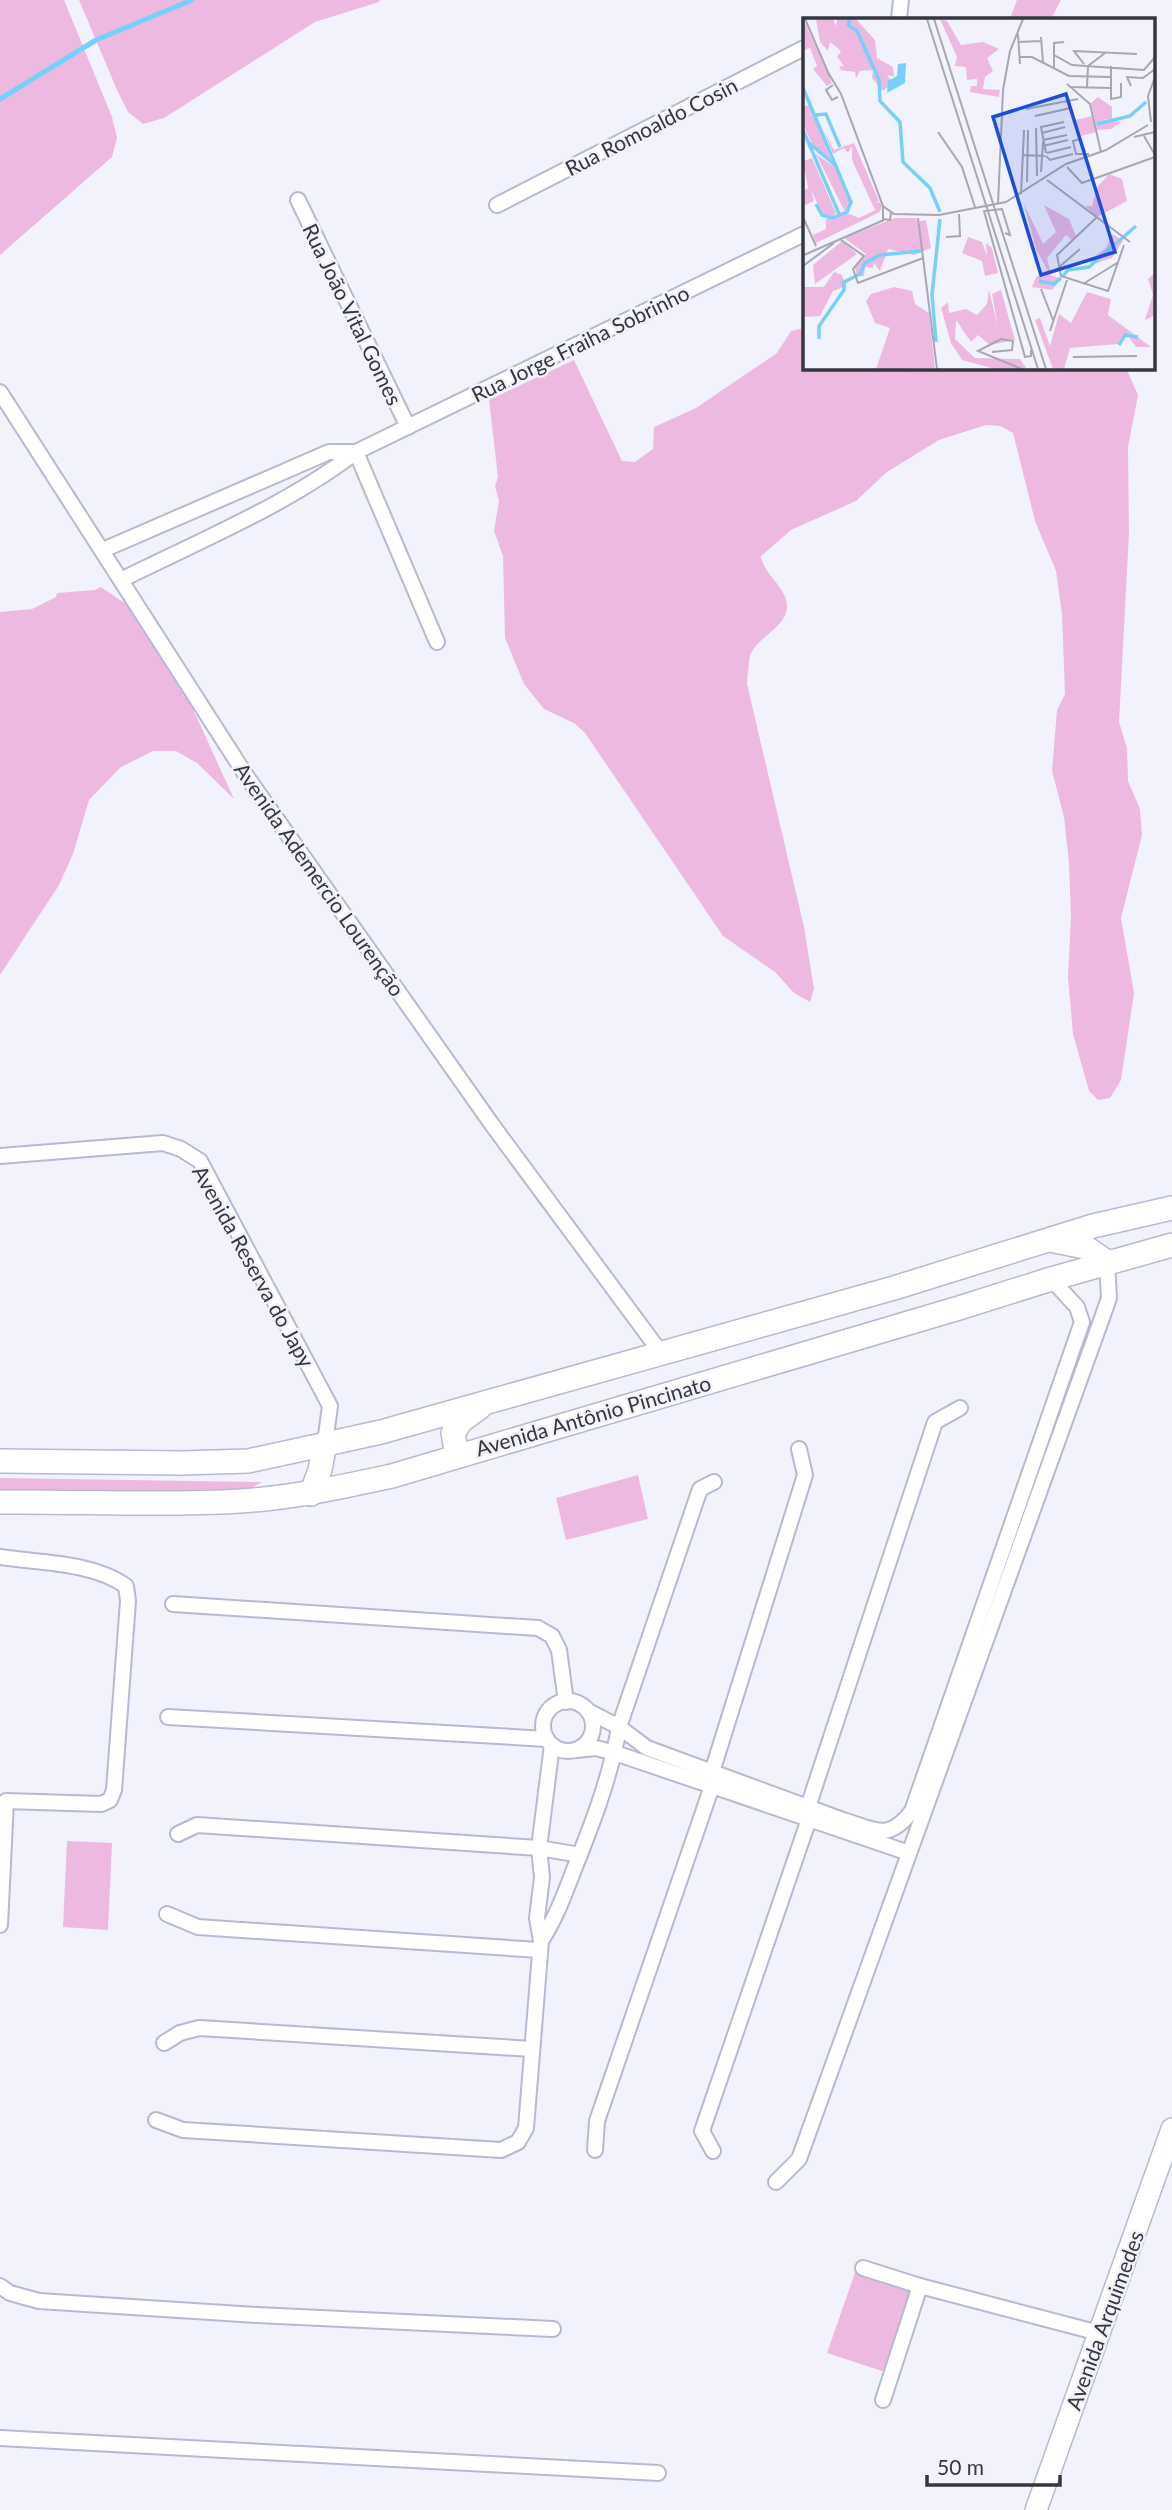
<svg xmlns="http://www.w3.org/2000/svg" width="1172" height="2510" viewBox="0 0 1172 2510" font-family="Lato,sans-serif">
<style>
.green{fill:#eeb9e0}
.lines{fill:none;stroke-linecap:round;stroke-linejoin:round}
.stream{stroke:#77d0fa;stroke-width:5}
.minor-casing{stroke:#b7b9d1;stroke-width:18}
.secondary-casing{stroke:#b7b9d1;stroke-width:24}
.primary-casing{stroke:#b7b9d1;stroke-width:26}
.minor{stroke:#fff;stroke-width:14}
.secondary{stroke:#fff;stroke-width:21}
.primary{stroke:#fff;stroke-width:23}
.labels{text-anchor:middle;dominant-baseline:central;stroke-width:5;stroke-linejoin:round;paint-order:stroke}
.street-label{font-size:21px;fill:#363640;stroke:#f2f2fd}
.inset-river{fill:none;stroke:#77d0fa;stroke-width:3.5}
.inset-road{fill:none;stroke:#a7a7b1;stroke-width:2}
.view{fill:#1d4ed8;fill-opacity:0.15;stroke:#1d4ed8;stroke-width:3.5}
.inset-edge{fill:none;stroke:#363640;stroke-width:3.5}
</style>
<rect width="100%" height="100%" fill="#f2f2fd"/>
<g class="green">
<path d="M0,0H64L112,117L117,138L112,157L0,255Z"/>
<path d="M79,0H380L379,2L315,22L164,118L143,124L128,112L117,90Z"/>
<path d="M1017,0H1061L1051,19H1010Z"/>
<path d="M804,328V368H1126L1138,395L1128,447L1129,533L1119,722L1127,748L1128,781L1140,809L1142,835L1121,918L1134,993L1121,1080L1110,1098L1098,1100L1089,1091L1073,1034L1068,977L1071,918L1069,863L1064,817L1052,771L1057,710L1065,694L1062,614L1056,571L1035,521L1013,433L1000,426L986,425L939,440L887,472L856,501L791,530L761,556C764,575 785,586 787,604C789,627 756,637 750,656C748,665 748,675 747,684L804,927L814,989L810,1002L794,993L775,972L723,936L585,733L574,723L544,709L524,684L505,638L503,556L494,531L499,501L495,486L498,477L489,400L574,360L622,461L635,462L653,449L654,427L696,408L777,353L791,331Z"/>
<path d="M101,587L136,611L162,641L234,799L197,763L176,751H153L121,767L89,800L73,854L59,885L0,975V612L32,609L56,597L57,593L95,590Z"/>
<path d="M638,1475L648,1519L566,1540L556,1498Z"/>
<path d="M0,1478L262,1482L236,1497L0,1490Z"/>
<path d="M67,1841L112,1843L108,1930L63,1927Z"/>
<path d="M856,2270L920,2286L891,2374L827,2353Z"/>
</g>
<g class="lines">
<path class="stream" d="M0,99L96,40L192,0"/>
<defs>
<g id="minor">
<path d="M899,19L901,0"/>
<path d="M298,200L408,427"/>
<path d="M497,205L804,48"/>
<path d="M0,392L247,777L493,1126L661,1353"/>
<path d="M356,452L437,642"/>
<path d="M103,550L329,452H356"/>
<path d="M121,580C197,542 289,504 356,452L804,234"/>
<path d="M0,1156L163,1143L181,1149L200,1161L330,1406L325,1443"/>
<path d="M0,1557C40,1563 92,1562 126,1586L128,1601L114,1790L110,1800L101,1804L6,1801L0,1925"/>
<path d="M173,1604L538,1628L552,1636L559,1650L566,1702"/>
<circle cx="568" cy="1726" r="25"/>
<path d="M588,1711L619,1727L647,1748L843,1820C876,1830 888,1842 912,1811L1082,1322L1077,1307L1051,1279"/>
<path d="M168,1717L547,1739"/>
<path d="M576,1750L596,1748L615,1753L909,1853"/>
<path d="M178,1834L197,1825L539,1848L580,1855"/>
<path d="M167,1914L198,1927L539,1950"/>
<path d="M541,1941L537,1918L542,1877L539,1848L552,1745"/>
<path d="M164,2043L180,2033L199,2028L532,2049"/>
<path d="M156,2120L183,2130L501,2150L518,2142L526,2128L541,1941C556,1918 565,1893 575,1867C593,1822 611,1775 619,1727L700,1489L714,1482"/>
<path d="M595,2150L597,2121L712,1786V1772L805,1475L799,1449"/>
<path d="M713,2151L702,2131L809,1819L808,1807L935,1422L960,1408"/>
<path d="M776,2182L799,2159L1102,1318L1109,1298L1107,1262"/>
<path d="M863,2268L920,2286L1099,2333"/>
<path d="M0,2286L10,2293L39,2301L257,2315L553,2329"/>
<path d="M883,2400L920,2286"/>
<path d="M0,2438L658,2473"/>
</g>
<path id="secondary" d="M1036,2510L1172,2129"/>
<g id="primary">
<path d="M1050,1240L1085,1247L1107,1262"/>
<path d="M457,1455L453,1433L461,1421L479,1408"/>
<path d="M0,1461L182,1463L248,1461L381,1432L894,1288L1093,1226L1172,1208"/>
<path d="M311,1494L320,1470L325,1443"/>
<path d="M0,1502C80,1501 160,1506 240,1501C291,1498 341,1487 392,1476L959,1308L1051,1279L1172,1245"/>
</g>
</defs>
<use href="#minor" class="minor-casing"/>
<use href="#secondary" class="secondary-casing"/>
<use href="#primary" class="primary-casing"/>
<use href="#minor" class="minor"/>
<use href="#secondary" class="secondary"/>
<use href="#primary" class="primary"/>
</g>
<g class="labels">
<g class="street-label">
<text transform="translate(651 126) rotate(-27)">Rua Romoaldo Cosin</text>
<text transform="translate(353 314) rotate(64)">Rua João Vital Gomes</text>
<text transform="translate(580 343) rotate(-26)">Rua Jorge Fraiha Sobrinho</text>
<text transform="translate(320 879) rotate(55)">Avenida Ademercio Lourenção</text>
<text transform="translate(254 1266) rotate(61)">Avenida Reserva do Japy</text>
<text transform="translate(593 1415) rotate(-16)">Avenida Antônio Pincinato</text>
<text transform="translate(1104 2320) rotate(-70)">Avenida Arquimedes</text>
</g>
</g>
<g transform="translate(803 18)">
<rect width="352" height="352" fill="#f2f2fd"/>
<path d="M0,1L29,65L24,68L10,51L14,48L7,30L2,32L0,26ZM13,1H30L33,8L34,1H53L72,22L74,40L90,49L91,59L84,57L90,64L80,73L69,60L70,52L57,53L53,60L52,54L38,52L36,48H41L34,39L38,33L27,24L25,33L17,24ZM137,1L144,3L158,27L180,24L196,31L184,40L190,53L182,59L180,71L197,72L196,79L167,74L168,68H174V61L164,62L163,49L152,48L154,39ZM295,79L309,89V101L298,102L318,104L308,111L294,112L288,85ZM7,87L10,95L6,97L11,96L28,142L10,128L0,106V88ZM289,98L293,114L278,118L273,102ZM21,113L31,132L51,125L76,183L72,186L77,184L79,188L77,194L13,225L10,217L23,211V201L44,195L56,200L72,192L49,142V128L45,135L41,130L30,136ZM13,136L34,151L47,182L42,194ZM9,140L33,195L30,199L19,195L8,172L11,183L0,188V173L5,170L0,143ZM306,156L319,161L324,183L294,199L282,188H289L295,168ZM221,186L240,226L253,214L241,187L266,201L273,218L269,222L263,217L244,240L248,257L258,261L249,272L229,269L233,259L245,253L233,231ZM92,200H113L117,212V203L123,202L128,230L111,237L85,231L77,253L71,245L70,250L62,249L61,258H54L52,250L63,236L41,220ZM309,216L320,223L309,240L288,247V241L303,230ZM165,219L179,224L184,238L183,225L189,230L195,255L182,258L179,243L159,235ZM39,223L54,236L12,266L10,247ZM31,254L39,257L43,268L30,273L17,298L0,299V269H21ZM352,255V297L342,302L350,277L345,261ZM91,269L109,273L112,286L126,295L132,350L73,351L87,310L72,305L63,283L68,276ZM186,272L195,309L189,276L198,272L212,322L187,327L175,317L168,324L153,302L152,321L172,340L217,341L224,351H192L159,342L148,325L138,290L145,284L146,295L163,291L174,297L184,286ZM284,274L308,281L305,297L348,329H333L326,319L318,320L315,326L267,330L261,351H250L232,302L237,300L247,328L256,296L268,305Z" fill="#eeb9e0"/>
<path d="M103,45L102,65L84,75L85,63L94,58L95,46Z" fill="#77d0fa"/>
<path class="inset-river" d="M47,1L45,7L54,13L76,62L77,83L97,104L100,144L127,170L137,194M0,70L48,184L44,194L29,200L19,197L13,186M13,97L23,96L37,129M294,106L327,98L343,84M0,112L37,198M5,124L33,148M260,258L265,252L286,249L333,208M236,263L251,266L258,260M16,321V308L41,272V264L57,256L62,245L77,237L118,233M133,324L129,277L137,201M316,327L322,317L335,319"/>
<path class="inset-road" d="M2,1L27,59M124,1L235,351M131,1L243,351M215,16L217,46M238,19L240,45M216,24L238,23M251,37L269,47L341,52L352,39M217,39H229L266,58L307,59M281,46L271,33L334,36M308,48V81L318,79V65M251,50V25L261,24M26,56L38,76L80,188L91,196L136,197L203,184L263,146L303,132L345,107M264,66L287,86L298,134M30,67L23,72L29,82L35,79M328,68L324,59L340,60L352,51M267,69L307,70M284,69L285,48L302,35M223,91L275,81M232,98L268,90L277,121L270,123L273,136H286M348,104L345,78L352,59M233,110L234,158M135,114L159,149L172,189M239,115L262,109M341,118L352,137M331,119L352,114M240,122L264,117M240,128L265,122M243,135L238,109L261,104M244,135L268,129M220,137L242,138M243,138L247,142L270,136M264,149L279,165L352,139M238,154L240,124M244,162L327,224M224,164L225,112M218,176L221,112M195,186L200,72L207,33L220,1M80,188V201L87,202L88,195M0,199L13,228M115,200L134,351M293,200L254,237L258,258L305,273L321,227M202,215L207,217L199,191L181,193L222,339L228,338V332M143,219L157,218L156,196M38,222L61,238L50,251L55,265L120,240M1,237L81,202M0,248L31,225M255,250L277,231M280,266L314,245M238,271L250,302M247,313L264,262M189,334L209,332L210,323L198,321L175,333L219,351M270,339L334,338"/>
<path class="view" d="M263,76L312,234L238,257L190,99Z"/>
<rect width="352" height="352" class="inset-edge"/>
</g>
<path d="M927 2475v10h133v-10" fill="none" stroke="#363640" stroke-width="3.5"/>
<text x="937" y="2475" font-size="21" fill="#363640" stroke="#f2f2fd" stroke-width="5" paint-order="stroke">50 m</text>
</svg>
